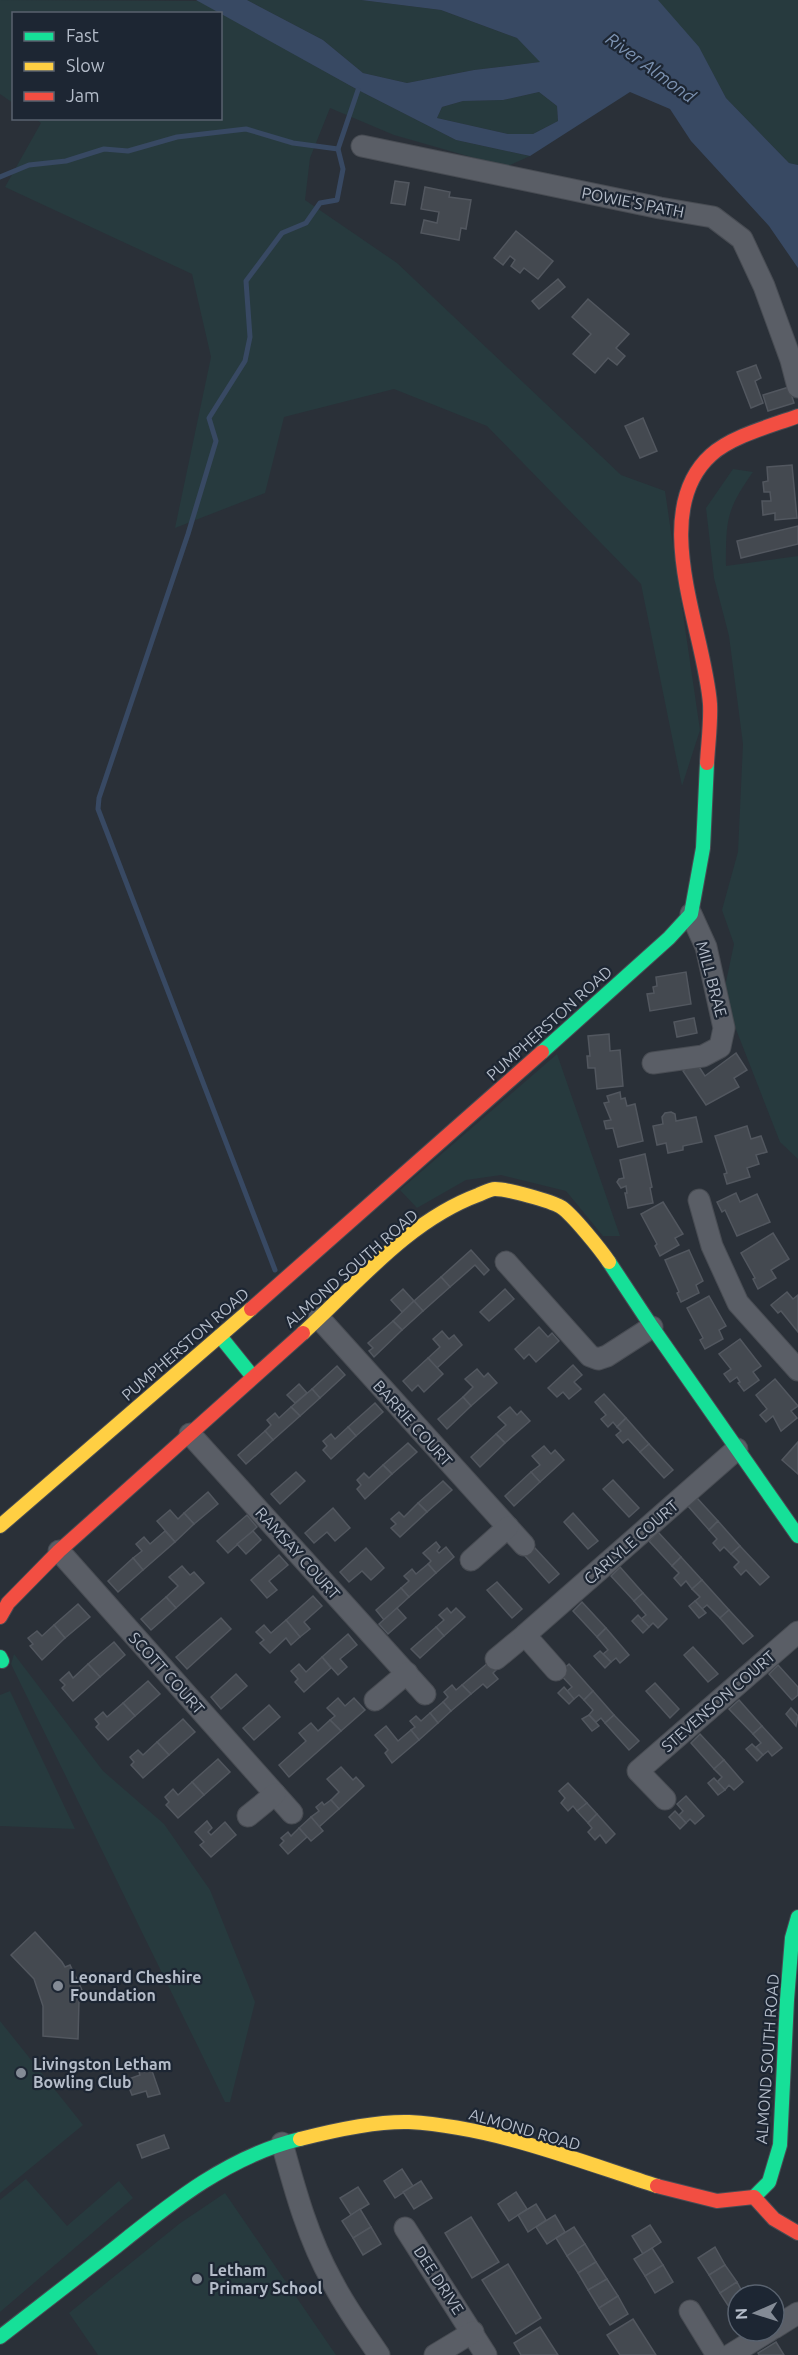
<svg xmlns="http://www.w3.org/2000/svg" width="798" height="2355" viewBox="0 0 798 2355" font-family="Ubuntu,sans-serif">
<style>
.green{fill:#273a3e}
.water{fill:#384963;fill-rule:evenodd}
.lines{fill:none;stroke-linecap:round;stroke-linejoin:round}
.stream{stroke:#384963;stroke-width:5}
.building{fill:#444950;stroke:#52575f;stroke-width:1.5}
.street-casing{stroke:#484c53;stroke-width:23}
.fast-casing{stroke:#484c53;stroke-width:16}
.slow-casing{stroke:#484c53;stroke-width:16}
.jam-casing{stroke:#484c53;stroke-width:16}
.street{stroke:#5a5e66;stroke-width:21}
.fast{stroke:#16e098;stroke-width:14}
.slow{stroke:#ffcf43;stroke-width:14}
.jam{stroke:#f24e42;stroke-width:14}
.poi-dot{fill:#848b96;stroke:#1d2633;stroke-width:2}
.labels{text-anchor:middle;dominant-baseline:central;stroke-width:4.5;stroke-linejoin:round;paint-order:stroke}
.street-label{font-size:16px;fill:#b4bcc9;stroke:#1d2633}
.poi-label{font-size:16px;font-weight:bold;fill:#b4bcc9;stroke:#1d2633;text-anchor:start}
.water-label{font-size:18px;font-style:italic;fill:#7c92b1;stroke:#1d2633}
</style>
<rect width="100%" height="100%" fill="#2a3038"/>
<g class="green">
<path d="M0,0L199,1L358,90L456,140L530,156L506,167L394,135L330,108L310,158L305,200L397,263L621,475L665,491L700,730L682,786L641,584L487,426L394,389L284,417L265,493L175,528L211,357L192,274L5,187L41,123L36,119L220,118V14H14L13,103L0,94Z"/>
<path d="M247,0H361L441,10L517,38L541,62L474,70L407,83L363,73L323,40Z"/>
<path d="M472,0H798V165L789,163L726,98L699,48Z"/>
<path d="M539,92L557,106L558,121L533,134H508L437,118L442,107L463,101L503,100Z"/>
<path d="M733,469L753,472C726,510 726,520 726,566L798,556V1159L780,1142L723,996L734,944L722,910L738,852L743,744L729,636L714,578L706,508Z"/>
<path d="M557,1054L620,1236H603L566,1191L501,1175L466,1180L417,1208L400,1190Z"/>
<path d="M14,1654L103,1771L164,1824L210,1890L255,2002L230,2102H225L11,1664Z"/>
<path d="M10,1691L75,1829L0,1826V1695Z"/>
<path d="M0,2021L83,2125L0,2193Z"/>
<path d="M26,2179L67,2226L119,2181L133,2198L0,2312V2200Z"/>
<path d="M225,2193L336,2355H98L69,2313L179,2224Z"/>
</g>
<path class="water" d="M196,0H247L323,40L363,73L407,83L474,70L540,62L517,38L441,10L361,0H658L699,47L726,98L789,163L798,165V268L769,226L691,141L670,109L630,92L530,156L456,140L358,90ZM539,92L557,106L558,121L533,134H508L437,118L442,107L463,101L503,100Z"/>
<g class="lines">
<g class="stream">
<path d="M0,177L29,165L66,161L104,149L128,151L177,137L246,129L293,143L338,149"/>
<path d="M275,1270L98,809L99,798L188,534L216,441L209,418L245,361L250,337L246,281L282,233L306,223L320,203L337,200L343,169L338,149L358,90"/>
</g>
</g>
<g class="building">
<path d="M395,181L409,183L405,205L391,203Z"/>
<path d="M425,187L450,192L449,197L471,200L466,229L461,228L459,240L421,233L424,220L437,223L439,212L421,209Z"/>
<path d="M516,231L553,261L538,279L524,268L520,273L511,266L515,260L510,256L503,265L494,258Z"/>
<path d="M558,279L565,287L539,309L532,301Z"/>
<path d="M588,299L629,334L616,348L625,356L617,365L608,358L595,373L573,354L591,334L572,317Z"/>
<path d="M756,365L761,378L755,381L763,403L751,408L737,372Z"/>
<path d="M789,387L794,403L768,411L763,395Z"/>
<path d="M643,418L657,451L640,458L625,426Z"/>
<path d="M792,465L797,518L775,520V513L763,515L762,501H771L770,492H764L763,482L768,481L767,467Z"/>
<path d="M798,526V544L741,558L737,541Z"/>
<path d="M686,972L691,1004L650,1011L647,994L654,993L653,987L657,986L656,977Z"/>
<path d="M694,1018L697,1033L677,1037L674,1022Z"/>
<path d="M609,1034L610,1051L620,1050L623,1086L597,1089L595,1068H588L587,1056H590L588,1036Z"/>
<path d="M736,1053L747,1070L734,1078L739,1087L706,1105L683,1071L696,1062L705,1076Z"/>
<path d="M620,1092L621,1099L625,1098L627,1106L635,1104L643,1141L618,1147L613,1128L606,1129L604,1121L611,1120L604,1103L609,1102L607,1096Z"/>
<path d="M671,1112L675,1114L676,1121L696,1117L702,1142L683,1146V1150L668,1153L666,1143L657,1145L653,1126L663,1124L662,1117L665,1113Z"/>
<path d="M747,1126L751,1139L761,1136L767,1152L756,1155L759,1164L747,1168L750,1177L727,1184L724,1174L727,1173L715,1136Z"/>
<path d="M645,1154L652,1187L650,1188L653,1203L628,1208L625,1193H627L626,1186L621,1188L617,1182L619,1179L624,1178L620,1160Z"/>
<path d="M736,1193L740,1202L757,1194L770,1222L737,1236L725,1210L722,1212L717,1202Z"/>
<path d="M663,1202L683,1234L675,1238L679,1245L660,1256L655,1246L657,1244L641,1214Z"/>
<path d="M773,1233L789,1259L771,1270L776,1278L758,1289L753,1279L755,1278L741,1253Z"/>
<path d="M471,1250L489,1270L484,1275L475,1265L450,1287L441,1277Z"/>
<path d="M689,1250L703,1281L696,1285L699,1293L681,1302L677,1293L679,1292L665,1260Z"/>
<path d="M441,1277L450,1287L423,1311L414,1301Z"/>
<path d="M403,1289L414,1301L402,1312L391,1300Z"/>
<path d="M505,1289L514,1299L489,1321L480,1312Z"/>
<path d="M787,1292L793,1299L798,1295V1332L781,1311L778,1313L771,1305Z"/>
<path d="M709,1296L726,1326L719,1330L723,1339L705,1349L700,1340L703,1338L687,1308Z"/>
<path d="M414,1301L423,1311L402,1330L393,1321Z"/>
<path d="M393,1321L402,1330L374,1357L369,1351L373,1348L368,1343Z"/>
<path d="M539,1327L548,1337L552,1333L559,1341L536,1362L529,1354L524,1359L515,1349Z"/>
<path d="M442,1331L449,1339L454,1335L462,1345L437,1368L428,1358L440,1347L433,1339Z"/>
<path d="M740,1339L761,1366L753,1372L759,1380L744,1391L738,1383L740,1382L737,1377L730,1382L724,1374L731,1369L719,1354Z"/>
<path d="M428,1358L443,1374L424,1392L418,1385L412,1391L403,1381Z"/>
<path d="M573,1365L582,1375L574,1382L581,1389L569,1399L563,1392L557,1397L548,1388Z"/>
<path d="M337,1366L345,1375L320,1398L312,1389Z"/>
<path d="M477,1369L484,1377L488,1373L497,1383L471,1406L463,1397L473,1387L465,1379Z"/>
<path d="M775,1379L798,1406L791,1411L797,1418L781,1431L773,1416L766,1422L760,1415L767,1409L756,1395Z"/>
<path d="M299,1384L307,1393L295,1403L287,1395Z"/>
<path d="M312,1389L320,1398L300,1416L291,1407Z"/>
<path d="M604,1394L626,1418L617,1427L613,1422L608,1427L601,1419L606,1415L595,1402Z"/>
<path d="M463,1397L471,1406L447,1429L438,1419Z"/>
<path d="M375,1403L383,1412L356,1436L348,1427Z"/>
<path d="M291,1407L300,1416L273,1440L265,1431L271,1425L267,1420L275,1413L279,1418Z"/>
<path d="M510,1407L517,1415L521,1411L530,1421L505,1443L496,1434L506,1425L498,1417Z"/>
<path d="M626,1418L649,1444L640,1452L628,1439L623,1443L616,1435L621,1431L617,1427Z"/>
<path d="M348,1427L356,1436L331,1459L323,1450L327,1446L323,1441L331,1434L335,1439Z"/>
<path d="M265,1431L273,1440L246,1464L238,1455Z"/>
<path d="M496,1434L505,1443L480,1467L471,1457Z"/>
<path d="M798,1442V1474L782,1460Z"/>
<path d="M408,1443L417,1452L392,1474L383,1465Z"/>
<path d="M649,1444L673,1470L664,1478L640,1452Z"/>
<path d="M544,1446L551,1454L555,1450L564,1460L540,1482L531,1472L540,1465L532,1456Z"/>
<path d="M383,1465L392,1474L365,1499L357,1489L361,1485L357,1480L364,1473L369,1478Z"/>
<path d="M296,1472L305,1481L280,1504L271,1494Z"/>
<path d="M531,1472L540,1482L514,1506L505,1496Z"/>
<path d="M613,1480L639,1508L629,1517L603,1489Z"/>
<path d="M443,1481L452,1490L427,1512L418,1503Z"/>
<path d="M208,1492L218,1504L194,1524L184,1513Z"/>
<path d="M697,1498L718,1521L709,1530L688,1506Z"/>
<path d="M418,1503L427,1512L400,1537L391,1528L396,1524L391,1519L399,1512L404,1517Z"/>
<path d="M333,1508L350,1528L335,1541L327,1532L314,1543L305,1533Z"/>
<path d="M170,1510L178,1519L184,1513L194,1524L175,1542L157,1521Z"/>
<path d="M573,1513L598,1541L588,1549L564,1522Z"/>
<path d="M247,1515L257,1527L228,1553L217,1541Z"/>
<path d="M718,1521L740,1546L731,1554L724,1547L720,1551L713,1543L717,1539L709,1530Z"/>
<path d="M165,1531L175,1542L143,1570L133,1558L142,1551L136,1544L144,1537L150,1544Z"/>
<path d="M253,1531L261,1540L246,1554L237,1544Z"/>
<path d="M658,1532L681,1557L672,1566L649,1541Z"/>
<path d="M436,1542L440,1547L437,1551L439,1553L446,1547L454,1557L436,1573L428,1564L431,1561L423,1553Z"/>
<path d="M740,1546L769,1577L760,1585L746,1570L741,1575L734,1567L739,1562L731,1554Z"/>
<path d="M534,1547L559,1574L549,1583L525,1556Z"/>
<path d="M366,1548L384,1568L371,1580L362,1571L349,1582L340,1572Z"/>
<path d="M279,1555L288,1565L269,1581L277,1590L267,1598L251,1580Z"/>
<path d="M681,1557L702,1580L692,1589L686,1581L681,1586L674,1578L679,1573L672,1566Z"/>
<path d="M133,1558L143,1570L118,1592L108,1581Z"/>
<path d="M428,1564L436,1573L409,1597L401,1588L409,1581L404,1576L412,1569L416,1574Z"/>
<path d="M182,1566L190,1575L194,1572L204,1583L176,1608L166,1597L178,1586L169,1577Z"/>
<path d="M620,1567L643,1593L634,1601L611,1576Z"/>
<path d="M702,1580L729,1610L720,1618L707,1605L702,1609L695,1601L700,1597L692,1589Z"/>
<path d="M497,1582L522,1609L512,1618L487,1590Z"/>
<path d="M401,1588L409,1597L384,1620L376,1610Z"/>
<path d="M643,1593L667,1619L658,1628L653,1623L649,1627L641,1619L646,1615L634,1601Z"/>
<path d="M313,1596L322,1606L304,1622L310,1629L300,1637L286,1620Z"/>
<path d="M166,1597L176,1608L151,1630L141,1619Z"/>
<path d="M695,1601L706,1613L699,1618L689,1606Z"/>
<path d="M582,1602L606,1628L597,1637L573,1611Z"/>
<path d="M78,1604L90,1617L65,1638L54,1625Z"/>
<path d="M397,1608L406,1618L388,1634L379,1624Z"/>
<path d="M447,1608L451,1613L456,1608L465,1617L444,1636L436,1627L444,1620L439,1615Z"/>
<path d="M729,1610L753,1636L743,1644L720,1618Z"/>
<path d="M638,1615L649,1627L643,1633L632,1621Z"/>
<path d="M221,1618L231,1629L187,1669L176,1657Z"/>
<path d="M286,1620L300,1637L291,1645L286,1638L270,1653L260,1643L264,1640L256,1632L264,1625L271,1633Z"/>
<path d="M54,1625L65,1638L42,1660L30,1646L33,1644L28,1638L37,1631L42,1636Z"/>
<path d="M436,1627L444,1636L420,1658L411,1649Z"/>
<path d="M606,1628L629,1655L620,1663L616,1658L611,1662L603,1654L608,1650L597,1637Z"/>
<path d="M348,1634L357,1645L340,1659L347,1667L338,1675L322,1657Z"/>
<path d="M114,1642L125,1655L100,1677L88,1664Z"/>
<path d="M693,1647L718,1674L708,1682L684,1655Z"/>
<path d="M600,1651L611,1662L605,1668L594,1656Z"/>
<path d="M322,1657L331,1668L304,1692L295,1682L298,1679L291,1671L299,1664L306,1672Z"/>
<path d="M489,1662L496,1670L493,1673L498,1679L487,1688L483,1684L471,1694L462,1685Z"/>
<path d="M88,1664L100,1677L73,1701L62,1688L65,1685L60,1680L69,1672L73,1678Z"/>
<path d="M569,1664L593,1691L584,1700L579,1695L574,1699L567,1691L572,1687L559,1673Z"/>
<path d="M778,1665L798,1687V1695L792,1700L769,1674Z"/>
<path d="M236,1674L247,1686L221,1709L211,1697Z"/>
<path d="M148,1681L160,1694L135,1716L123,1703Z"/>
<path d="M655,1683L679,1709L670,1718L646,1691Z"/>
<path d="M452,1685L456,1690L462,1685L471,1694L451,1711L443,1702L448,1697L444,1692Z"/>
<path d="M564,1687L574,1699L569,1704L558,1693Z"/>
<path d="M593,1691L614,1715L605,1723L601,1718L596,1722L589,1715L593,1710L584,1700Z"/>
<path d="M338,1698L345,1706L354,1698L365,1710L341,1731L330,1720L335,1716L327,1708Z"/>
<path d="M739,1700L762,1726L753,1734L729,1709Z"/>
<path d="M443,1702L451,1711L438,1723L430,1713Z"/>
<path d="M123,1703L135,1716L108,1740L96,1727L99,1724L95,1719L103,1712L107,1717Z"/>
<path d="M269,1705L280,1717L254,1740L243,1728Z"/>
<path d="M791,1708L798,1716L796,1726L786,1714Z"/>
<path d="M430,1713L438,1723L419,1740L411,1730L415,1727L410,1721L416,1716L421,1721Z"/>
<path d="M589,1715L599,1726L592,1731L582,1719Z"/>
<path d="M614,1715L639,1741L629,1750L605,1723Z"/>
<path d="M183,1719L195,1732L169,1755L157,1742Z"/>
<path d="M330,1720L341,1731L289,1777L279,1765L306,1741L299,1733L311,1723L318,1731Z"/>
<path d="M386,1726L398,1741L411,1730L419,1740L392,1763L385,1753L388,1750L375,1735Z"/>
<path d="M762,1726L782,1748L772,1756L768,1751L763,1755L756,1747L761,1743L753,1734Z"/>
<path d="M700,1734L724,1760L714,1769L691,1743Z"/>
<path d="M157,1742L169,1755L143,1778L131,1765L134,1762L130,1757L138,1750L143,1755Z"/>
<path d="M752,1744L763,1755L757,1761L746,1749Z"/>
<path d="M218,1759L230,1772L204,1795L192,1782Z"/>
<path d="M724,1760L743,1782L734,1790L729,1785L725,1790L717,1782L722,1777L714,1769Z"/>
<path d="M341,1767L353,1780L356,1777L364,1786L339,1809L331,1800L339,1792L327,1779Z"/>
<path d="M714,1778L725,1790L718,1795L708,1783Z"/>
<path d="M192,1782L204,1795L178,1818L166,1805L169,1802L165,1797L173,1789L178,1795Z"/>
<path d="M568,1783L587,1803L577,1811L573,1806L568,1811L561,1803L565,1798L559,1791Z"/>
<path d="M686,1796L704,1816L695,1824L690,1819L686,1823L679,1815L683,1811L677,1804Z"/>
<path d="M331,1800L339,1809L319,1827L311,1817L319,1811L316,1807L322,1802L324,1805Z"/>
<path d="M587,1803L597,1814L588,1823L577,1811Z"/>
<path d="M675,1811L686,1823L680,1829L669,1817Z"/>
<path d="M597,1814L615,1834L606,1843L600,1835L595,1840L588,1832L592,1828L588,1823Z"/>
<path d="M311,1817L323,1831L311,1841L299,1828Z"/>
<path d="M207,1821L212,1828L208,1832L211,1835L225,1822L236,1835L211,1857L200,1845L204,1842L195,1832Z"/>
<path d="M299,1828L307,1837L288,1854L280,1845L284,1841L281,1838L288,1832L291,1836Z"/>
<path d="M35,1932L62,1962L65,1967L70,1965L83,1992L76,1995L79,2001L78,2039L43,2036V2006L34,1979L11,1955Z"/>
<path d="M150,2065L160,2094L148,2097L146,2091L132,2095L126,2080L140,2075L138,2069Z"/>
<path d="M164,2135L169,2148L142,2158L137,2145Z"/>
<path d="M402,2169L413,2186L395,2198L384,2181Z"/>
<path d="M421,2181L432,2198L414,2209L403,2192Z"/>
<path d="M358,2187L369,2204L351,2215L340,2198Z"/>
<path d="M516,2192L527,2209L509,2221L498,2204Z"/>
<path d="M536,2204L546,2220L528,2232L518,2215Z"/>
<path d="M360,2209L371,2227L353,2238L342,2221Z"/>
<path d="M555,2215L565,2232L547,2244L536,2227Z"/>
<path d="M471,2217L499,2262L472,2278L445,2233Z"/>
<path d="M650,2225L661,2242L643,2254L632,2236Z"/>
<path d="M371,2227L381,2244L363,2255L353,2238Z"/>
<path d="M574,2227L585,2244L567,2256L556,2238Z"/>
<path d="M585,2244L596,2262L578,2273L567,2256Z"/>
<path d="M715,2247L725,2265L709,2275L698,2258Z"/>
<path d="M652,2248L663,2265L645,2276L634,2259Z"/>
<path d="M596,2262L607,2279L588,2290L578,2273Z"/>
<path d="M508,2264L541,2318L516,2334L482,2280Z"/>
<path d="M663,2265L673,2282L655,2293L645,2276Z"/>
<path d="M725,2265L737,2282L720,2293L709,2275Z"/>
<path d="M607,2279L618,2296L599,2308L588,2290Z"/>
<path d="M737,2282L744,2295H738V2306L731,2310L720,2293Z"/>
<path d="M618,2296L628,2314L610,2325L599,2308Z"/>
<path d="M633,2319L656,2355H620L607,2335Z"/>
<path d="M540,2327L558,2355H521L514,2343Z"/>
<path d="M776,2342L784,2355H759L758,2353Z"/>
</g>
<g class="lines">
<defs>
<g id="street">
<path d="M362,146L660,208L713,217L742,239L764,286L791,360L798,387"/>
<path d="M653,1063L703,1056L720,1047L724,1028L706,947L691,914"/>
<path d="M699,1200L712,1246L738,1303L798,1370"/>
<path d="M506,1262L590,1356L598,1359L607,1356L652,1327"/>
<path d="M319,1318L524,1545"/>
<path d="M190,1434L425,1694"/>
<path d="M59,1551L292,1813"/>
<path d="M471,1560L508,1527"/>
<path d="M496,1659L525,1635"/>
<path d="M556,1670L525,1635L737,1449"/>
<path d="M375,1700L407,1673"/>
<path d="M665,1799L638,1771L798,1632"/>
<path d="M248,1816L275,1794"/>
<path d="M282,2143C295,2190 308,2238 332,2281C345,2307 363,2331 379,2355"/>
<path d="M405,2228L486,2355"/>
<path d="M690,2311L717,2355"/>
<path d="M774,2328L798,2313"/>
<path d="M435,2355L473,2332"/>
<path d="M730,2355L769,2331"/>
</g>
<g id="fast">
<path d="M542,1052L669,938L691,914L703,848L707,763"/>
<path d="M609,1262L652,1327L798,1536"/>
<path d="M220,1336L253,1377"/>
<path d="M0,1657L2,1661"/>
<path d="M754,2197L769,2182L780,2145L787,2000L792,1938L798,1917"/>
<path d="M0,2337C39,2307 77,2277 116,2247C172,2202 229,2156 300,2139"/>
</g>
<g id="slow">
<path d="M303,1333C357,1284 408,1221 478,1195C483,1193 490,1189 495,1189C507,1189 551,1201 561,1207C572,1214 601,1250 609,1262"/>
<path d="M0,1526L251,1309"/>
<path d="M300,2139C331,2131 376,2121 409,2122C494,2127 576,2160 657,2186"/>
</g>
<g id="jam">
<path d="M707,763C708,744 711,723 710,704C705,632 647,513 711,455C732,436 771,426 798,416"/>
<path d="M251,1309L542,1052"/>
<path d="M0,1617L8,1603L59,1551L303,1333"/>
<path d="M657,2186L717,2201L754,2197L774,2219L798,2233"/>
</g>
</defs>
<use href="#street" class="street-casing"/>
<use href="#fast" class="fast-casing"/>
<use href="#slow" class="slow-casing"/>
<use href="#jam" class="jam-casing"/>
<use href="#street" class="street"/>
<use href="#fast" class="fast"/>
<use href="#slow" class="slow"/>
<use href="#jam" class="jam"/>
</g>
<g class="poi-dot">
<circle cx="58" cy="1986" r="6"/>
<circle cx="21" cy="2073" r="6"/>
<circle cx="197" cy="2279" r="6"/>
</g>
<g class="labels">
<g class="street-label">
<text transform="translate(633 202) rotate(11)">POWIE'S PATH</text>
<text transform="translate(712 979) rotate(75)">MILL BRAE</text>
<text transform="translate(549 1023) rotate(-42)">PUMPHERSTON ROAD</text>
<text transform="translate(351 1268) rotate(-41)">ALMOND SOUTH ROAD</text>
<text transform="translate(185 1344) rotate(-41)">PUMPHERSTON ROAD</text>
<text transform="translate(413 1423) rotate(48)">BARRIE COURT</text>
<text transform="translate(631 1542) rotate(-41)">CARLYLE COURT</text>
<text transform="translate(298 1553) rotate(48)">RAMSAY COURT</text>
<text transform="translate(167 1673) rotate(48)">SCOTT COURT</text>
<text transform="translate(718 1701) rotate(-41)">STEVENSON COURT</text>
<text transform="translate(767 2059) rotate(-86)">ALMOND SOUTH ROAD</text>
<text transform="translate(525 2129) rotate(16)">ALMOND ROAD</text>
<text transform="translate(439 2280) rotate(57)">DEE DRIVE</text>
</g>
<g class="poi-label">
<text x="70" y="1977">Leonard Cheshire<tspan x="70" dy="18">Foundation</tspan></text>
<text x="33" y="2064">Livingston Letham<tspan x="33" dy="18">Bowling Club</tspan></text>
<text x="209" y="2270">Letham<tspan x="209" dy="18">Primary School</tspan></text>
</g>
<g class="water-label">
<text transform="translate(651 67) rotate(36)">River Almond</text>
</g>
</g>
<rect x="12" y="12" width="210" height="108" fill="#1d2633" stroke="#59626f" stroke-width="1.5"/>
<rect x="24" y="32" width="30" height="9" fill="#16e098" stroke="#59626f" stroke-width="1.5"/>
<text x="66" y="42" font-size="18" fill="#b4bcc9">Fast</text>
<rect x="24" y="62" width="30" height="9" fill="#ffcf43" stroke="#59626f" stroke-width="1.5"/>
<text x="66" y="72" font-size="18" fill="#b4bcc9">Slow</text>
<rect x="24" y="92" width="30" height="9" fill="#f24e42" stroke="#59626f" stroke-width="1.5"/>
<text x="66" y="102" font-size="18" fill="#b4bcc9">Jam</text>
<g transform="translate(756 2313) rotate(267)"><circle r="28" fill="#1d2633" stroke="#59626f" stroke-width="1.5"/>
<path d="M0-4.5L10 22L0 15L-10 22Z" fill="#848b96"/>
<text y="-9" font-size="16" font-weight="bold" text-anchor="middle" fill="#b4bcc9">N</text>
</g>
</svg>
